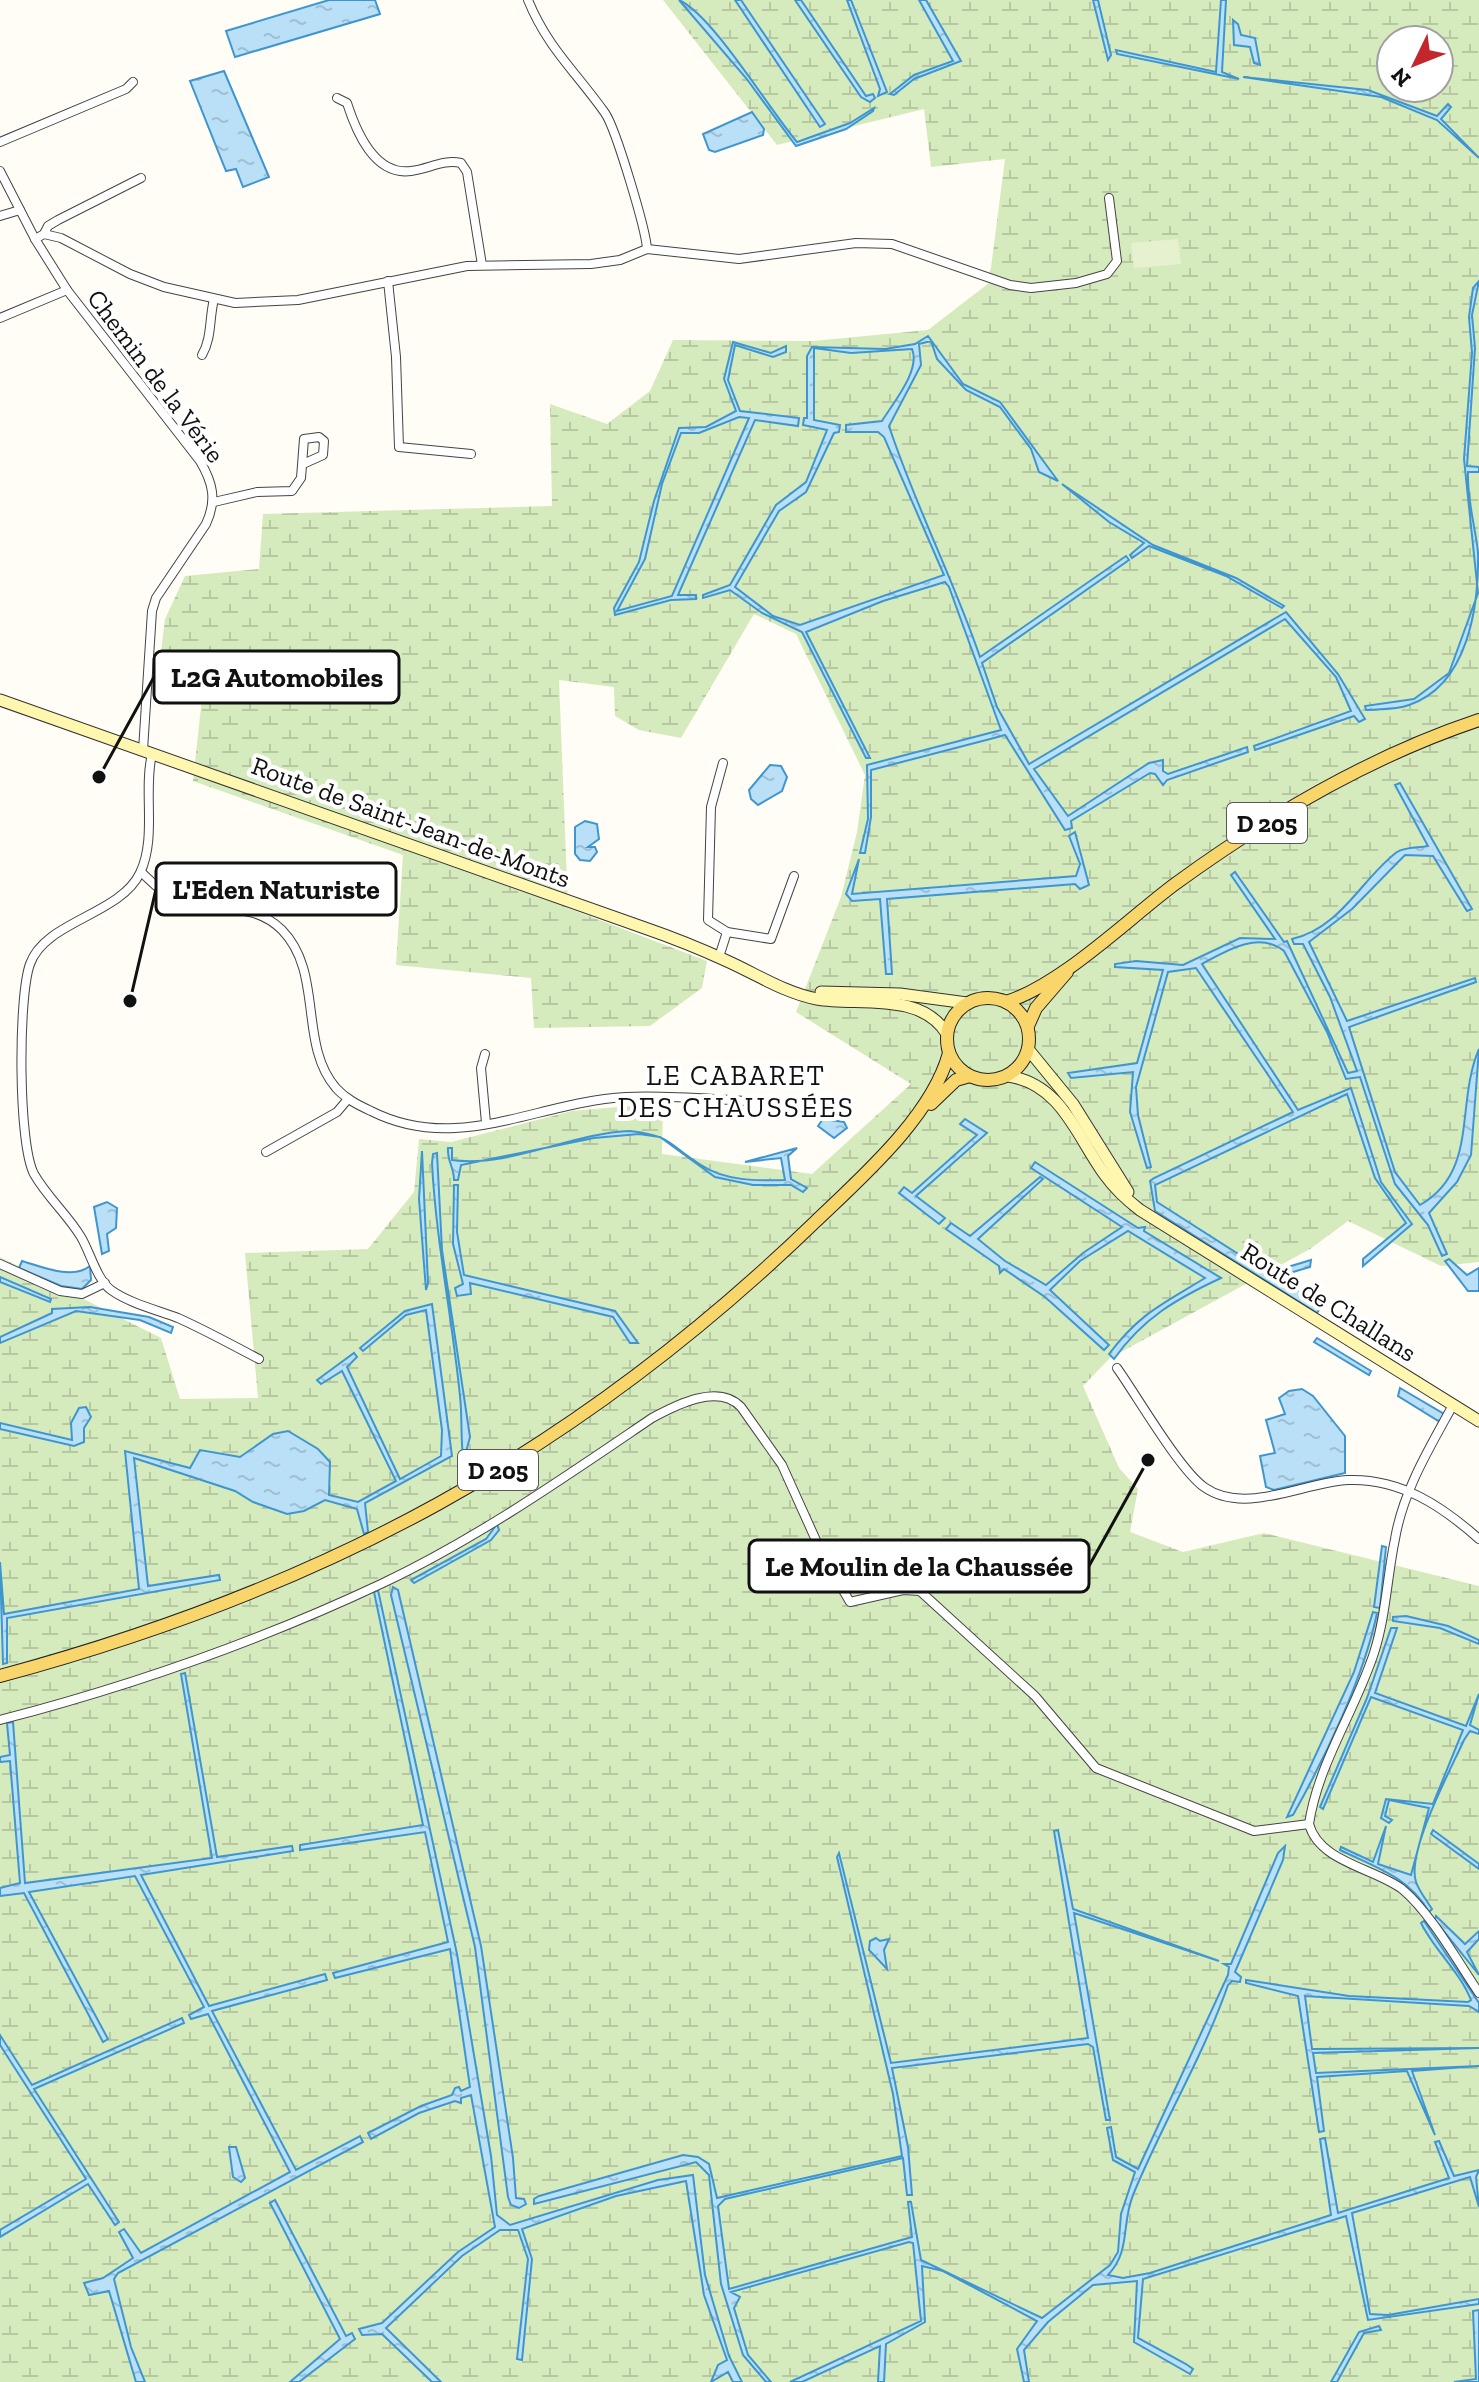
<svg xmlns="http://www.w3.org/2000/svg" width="1479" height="2382" viewBox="0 0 1479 2382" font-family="'Zilla Slab',serif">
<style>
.wetland{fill:url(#wetland-marsh);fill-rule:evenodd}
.pitch{fill:#e6f2cf}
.water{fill:url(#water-ripples);stroke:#3f96cf;stroke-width:2;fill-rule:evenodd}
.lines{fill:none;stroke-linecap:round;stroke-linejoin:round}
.minor-casing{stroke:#444;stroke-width:10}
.secondary-casing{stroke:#333;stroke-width:13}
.primary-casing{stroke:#222;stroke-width:14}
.minor{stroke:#fff;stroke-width:8}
.secondary{stroke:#fff6b0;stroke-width:11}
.primary{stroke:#f9d66b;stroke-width:12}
.labels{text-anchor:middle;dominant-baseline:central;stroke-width:8;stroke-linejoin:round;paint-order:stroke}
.shield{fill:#fff;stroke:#585858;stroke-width:2}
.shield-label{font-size:24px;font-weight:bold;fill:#111}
.street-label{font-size:26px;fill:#111;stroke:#fff}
.neighbourhood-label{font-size:28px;letter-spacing:2px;fill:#111;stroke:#fff}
.leader{fill:none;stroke:#111;stroke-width:3}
.callout-dot{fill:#111;stroke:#fff;stroke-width:3}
.callout{fill:#fff;stroke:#111;stroke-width:3}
.callout-label{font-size:28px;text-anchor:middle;font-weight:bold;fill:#111}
</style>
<defs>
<pattern id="wetland-marsh" width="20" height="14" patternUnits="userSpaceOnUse" patternTransform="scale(2)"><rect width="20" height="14" fill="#d5ebbd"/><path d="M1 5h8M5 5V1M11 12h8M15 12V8" fill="none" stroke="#b6c8a1"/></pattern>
<pattern id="water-ripples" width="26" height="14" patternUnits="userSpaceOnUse" patternTransform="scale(2)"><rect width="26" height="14" fill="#b9e0f7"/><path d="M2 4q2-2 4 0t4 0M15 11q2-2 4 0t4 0" fill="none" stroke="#9ebfd3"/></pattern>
</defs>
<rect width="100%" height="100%" fill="#fffdf5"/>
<path class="wetland" d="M663,0H1479V1262L1441,1266L1348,1221L1310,1249L1110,1358L1083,1386L1119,1468L1138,1489L1130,1532L1183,1552L1264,1533L1479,1586V2382H0V1257L161,1338L180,1399L258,1398L245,1253L368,1249L414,1192L419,1139L451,1142L572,1111L663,1103L662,1154L812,1174L911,1084L796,1012L841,897L857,832L865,775L796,634L754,614L681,738L639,730L615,716L614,687L559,680L568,908L707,961L702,988L650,1026L534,1028L531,978L396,965L403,855L193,781L202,698L155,701L165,619L185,576L259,569L263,514L552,506L550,404L607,424L650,391L673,340L813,341L928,330L989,283L1005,159L931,167L924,109L777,145ZM1391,40H1439V88H1391Z"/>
<path class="pitch" d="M1178,239L1181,264L1134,268L1131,243Z"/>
<g class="water">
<path d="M329,0H375L380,14L235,57L226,31Z"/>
<path d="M679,0C713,15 770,111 797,142L850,123L874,108L873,111L846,129L796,146L746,78Z"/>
<path d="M735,0H741L825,124L820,127Z"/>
<path d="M795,0H801L866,96L873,94L875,98L870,102L861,97Z"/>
<path d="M847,0H851L887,92L878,96L880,89Z"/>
<path d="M919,0H926L961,61L914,79L894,95L890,94L914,75L953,61Z"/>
<path d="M1093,0H1098L1111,55L1108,60Z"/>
<path d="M1221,0H1226L1222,72L1239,79L1117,54L1116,50L1216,72Z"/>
<path d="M1233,20L1238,24L1241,35L1255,38L1260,65L1254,63L1250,47L1234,45Z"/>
<path d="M224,71L269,177L243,187L236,169L226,171L190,81Z"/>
<path d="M1243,77L1368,90L1437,116L1448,104L1451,107L1441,119L1479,158L1437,120L1381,97Z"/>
<path d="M752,112L764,129L763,135L715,152L709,150L703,134Z"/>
<path d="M1479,281L1472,315L1475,348L1467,466L1479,467V472H1468C1467,500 1475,525 1478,552C1479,607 1468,685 1409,705C1396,710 1380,709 1366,710L1365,706L1414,699L1449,673L1478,593L1464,459L1472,353L1469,317L1473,288Z"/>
<path d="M928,336L963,384L1000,402L1058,481L1039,472L1031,449L1000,407L966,390L937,359L931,341L919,344L921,365L889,426C915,505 953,578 980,657L1126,556L1129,560L982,663L997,707L1029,764L1286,612L1338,674L1365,719L1359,722L1354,716L1255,750L1254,746L1351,711L1336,677L1285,619L1034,769L1068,816L1149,763L1163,760V771L1168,774L1247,747L1248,752L1167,780L1163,785L1155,774L1150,773L1071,821L1072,828L1065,830L1005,735L994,738L871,770V817L865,853H860L868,819L867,765L1001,730L949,587L945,582L883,601L806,632L870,758H866L802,632L762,613L730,590L703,598V595L730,585L776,505L806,482L827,430L803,425L804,418H807V356L812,347L885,349L915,344ZM814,348L851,353L912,349C921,370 893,403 882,421L846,425V432H878L884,437L944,575L800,625L773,616L735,587L779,511L806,492L834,433L839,432L840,425L814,420Z"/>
<path d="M733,342L771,353L786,346V352L773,357L735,345L728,380L740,411L799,418L798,426L755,420L678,595H696V599L671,600L615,615L614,608L639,562L654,501L679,428L706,427L736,411L724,379ZM739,417L749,418L672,596L617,611L645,559L662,484L681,433H699Z"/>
<path d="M1062,484L1153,545L1236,578L1284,606L1282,608L1226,576L1149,546L1132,558L1130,555L1144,543L1109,522Z"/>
<path d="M770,765L781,766L787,777L782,791L758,805L751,799L749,790Z"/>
<path d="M1400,783L1472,909L1467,911L1433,856L1405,855L1352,909L1309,942L1347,1021L1475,978L1476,982L1349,1027L1395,1172L1420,1205C1479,1171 1455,1105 1479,1049L1471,1155L1457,1182L1429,1213L1447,1254L1442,1256L1428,1225L1395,1184L1360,1077L1346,1079L1327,1032L1284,951C1258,930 1224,952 1202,964L1298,1110L1351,1088L1381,1182L1412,1224L1363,1266V1259L1406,1223L1375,1178L1347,1094L1155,1185L1157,1202L1268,1273L1311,1260L1310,1267L1276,1277L1322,1305L1317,1313L1155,1211L1150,1181L1154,1178L1293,1112L1196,968L1168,972L1136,1087L1138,1115L1151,1167L1147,1168L1130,1112L1133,1072L1071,1078L1068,1073L1137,1063L1163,970L1115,967V964L1136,961L1183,965L1240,938L1275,939L1231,875L1235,872L1284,942L1287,941L1348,1073L1357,1071L1330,997L1303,944H1294L1292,939C1341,928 1362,878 1397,852C1405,847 1419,848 1428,846L1395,785Z"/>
<path d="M585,821L597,824L599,839L588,847H595L597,852L590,861L580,860L575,854V827Z"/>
<path d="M1075,832L1089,885L1080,889L1075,884L887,899L892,974H886L880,899L852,901L846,894L859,859L852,894L1076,876L1080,864L1069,836Z"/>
<path d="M823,1119L844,1122L847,1128L834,1138L818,1126Z"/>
<path d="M965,1119L987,1133L916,1196L945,1218L939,1224L899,1193L904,1187L912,1193L977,1135L960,1124Z"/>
<path d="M630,1131C673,1136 667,1144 701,1165C725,1181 757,1181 785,1180L781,1158L745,1162L797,1148L788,1156L791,1179L807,1188L803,1192L791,1185H753L715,1177L660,1137L639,1134L594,1138L461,1165L458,1180H454C454,1167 447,1161 448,1148H452V1160C511,1168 570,1133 630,1131Z"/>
<path d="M422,1151L428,1283L426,1290L419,1199Z"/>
<path d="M437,1153L442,1250L470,1437L466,1452L471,1474L467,1475C459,1449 463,1423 460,1396C452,1317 436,1241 432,1163L433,1154Z"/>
<path d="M1035,1162L1138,1228L1145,1227L1144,1231L1221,1278C1176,1299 1143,1318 1114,1359L1109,1354C1141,1312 1163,1304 1205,1278L1128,1231L1080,1261L1050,1290L1109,1345L1104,1350L1045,1297L1004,1269L1000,1273L999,1266L946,1229L951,1223L970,1236L1040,1177L1043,1179L978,1239L1005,1261L1046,1285L1083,1253L1122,1227L1031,1168Z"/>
<path d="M454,1185H458L457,1232L464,1275L615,1311L638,1343H630L613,1317L470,1283L471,1294L457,1296L455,1288L463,1284L453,1244Z"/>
<path d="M107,1202L117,1208L116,1228L107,1234L109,1251L102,1254L94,1207Z"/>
<path d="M1449,1259L1467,1275L1479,1268V1291H1468L1445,1261Z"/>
<path d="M22,1261C42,1267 72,1280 90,1266L91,1280L82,1289L61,1286L19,1268Z"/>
<path d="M0,1277L51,1299L50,1302L0,1282Z"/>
<path d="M432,1304L452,1456L365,1503L368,1532L364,1534L357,1509L325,1500L304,1511L287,1514L253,1502L235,1491L134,1458L148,1586L219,1575L220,1580L7,1618V1663L3,1664L0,1562L4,1614L139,1589L125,1451L190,1468L200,1450L240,1457L273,1434L288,1431L318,1449L330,1462L329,1495L358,1502L396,1481L342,1371L321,1384L317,1380L354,1353L357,1357L347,1367L400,1479L441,1456L442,1430L426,1310L406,1315L363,1351L360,1348L405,1311Z"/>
<path d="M90,1307L149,1317L173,1327L171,1333L140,1320L76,1311L0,1343V1337L52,1313V1309Z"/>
<path d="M1317,1338L1371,1371L1369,1375L1314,1342Z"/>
<path d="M1400,1388L1444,1414L1440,1422L1398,1396Z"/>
<path d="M1302,1389L1313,1396L1345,1436V1473L1274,1490L1266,1487L1260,1456L1275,1453L1266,1420L1285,1414L1279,1398L1289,1391Z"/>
<path d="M86,1407L91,1417L84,1428V1442L74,1446L0,1429V1423L72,1440L71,1423L79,1408Z"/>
<path d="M497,1524L499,1530L491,1540L414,1583L411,1580L486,1539Z"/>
<path d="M1382,1546L1386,1547L1380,1608L1374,1607Z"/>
<path d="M393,1587L398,1590L481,1946L513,2158L516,2198L524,2199L526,2204L519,2208L511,2205L508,2197L475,1947L391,1595Z"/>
<path d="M378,1590L457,1954L491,2156L497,2215L510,2225L658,2180L693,2175L705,2275L729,2356L742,2382H733L728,2372L711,2382L718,2365L727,2360L704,2295L686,2181L616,2196L522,2229L532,2259L522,2360L517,2359L528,2259L518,2230H500L462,2256L386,2328L441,2382H432L382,2334L362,2335L359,2329L382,2323L458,2252L495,2227L471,2095L461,2098V2103L455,2101L419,2113L371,2139L368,2133L421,2106L452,2095L455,2088L459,2087L461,2091L470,2087L450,1949L335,1978L333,1973L448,1942L425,1832L300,1850V1845L423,1825L374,1592Z"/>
<path d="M1373,1612L1377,1613C1364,1677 1325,1758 1293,1815L1287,1817L1354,1672Z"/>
<path d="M1406,1616L1448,1626L1479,1640V1644L1440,1628L1393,1621V1617Z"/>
<path d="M1391,1628H1397L1375,1693L1466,1726L1479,1694L1470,1725L1479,1730V1734L1470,1731L1464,1740C1451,1769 1406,1852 1416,1882C1419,1891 1427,1901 1432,1909L1429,1912C1409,1877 1375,1867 1340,1850L1341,1847L1373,1862L1386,1826L1378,1864L1411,1875L1429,1808L1389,1800L1385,1816L1392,1820L1389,1823L1381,1818L1386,1799L1433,1804L1463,1730L1371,1697L1323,1809L1320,1807L1367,1698Z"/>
<path d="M185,1673L217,1857L292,1846L293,1851L141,1875L209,2006L325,1974L327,1980L212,2011L296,2170L360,2136L363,2142L118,2273L114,2279L131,2347L145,2382H136L109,2291L89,2295L84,2283L103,2278L133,2258L119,2232L124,2229L141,2253L290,2172L208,2014L191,2019L189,2015L204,2007L135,1876L29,1892L108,2039L103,2042L24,1893L0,1896V1888L20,1883L10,1761L0,1762V1757L10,1755L7,1723L13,1722L25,1883L212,1858L181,1674Z"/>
<path d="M1058,1830L1073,1909L1219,1961L1074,1913L1110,2120H1106L1093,2047L1088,2044L892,2068L908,2147L912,2195H907L903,2158L725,2199L718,2206L729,2289L912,2237L908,2202H911L921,2260L1042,2318L1110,2265L1118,2252L1121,2214L1135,2172L1113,2160L1107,2128L1111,2127L1116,2157L1138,2169L1228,1975L1229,1967L1224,1964H1231L1278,1853L1285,1846L1283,1860L1235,1972L1241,1977L1240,1982L1232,1981L1228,1985C1203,2057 1162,2124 1133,2195C1121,2225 1131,2251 1108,2275L1123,2278L1150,2273L1331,2215L1320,2139L1325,2138L1338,2213L1449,2178L1435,2142L1439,2141L1454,2176L1479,2170L1476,2177L1479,2207L1470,2177L1352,2213L1370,2314L1388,2315L1479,2299V2304L1368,2320L1346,2216L1143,2279L1138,2338L1186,2364L1193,2369L1190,2374L1134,2342L1137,2281L1093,2285L1048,2322L1024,2350L1029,2382H1024L1017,2349L1037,2321L943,2271L922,2266L925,2322L886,2344L884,2382H878L880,2346L802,2382H790L921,2321L913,2243L909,2242L731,2292L740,2297L734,2308L748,2355L771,2382H766L743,2355L721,2284L709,2175L696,2162L534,2204V2199L539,2196L683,2155L698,2157L709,2164L717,2198L902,2156L893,2094L837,1857L839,1853L891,2063L1088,2038L1054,1831Z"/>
<path d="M1433,1830L1479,1864V1869L1431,1834Z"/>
<path d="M1436,1916L1465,1944L1479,1931V1939L1467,1952L1479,1975L1435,1920Z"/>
<path d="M1424,1921L1479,2003V2012L1469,2006L1305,1996L1312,2049L1479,2048L1313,2053L1316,2073L1479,2066L1412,2071L1435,2135L1407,2071L1317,2077L1324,2131L1319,2132L1298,1996L1246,1983V1980L1349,1996L1468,2002L1471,2000C1460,1972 1435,1951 1421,1923Z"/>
<path d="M876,1938L880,1941L889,1939L884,1950L887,1969L869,1950L870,1941Z"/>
<path d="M182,2018L184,2023L34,2089L119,2222L115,2225L88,2184L0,2237V2230L86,2179L0,2045V2035L32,2085Z"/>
<path d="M229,2147H236L245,2178L241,2182L233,2177Z"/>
<path d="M275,2200L346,2336L352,2333L355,2339L299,2382H290L340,2339L270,2203Z"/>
<path d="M1479,2310V2382H1454L1476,2379L1473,2311Z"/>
<path d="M1379,2326L1381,2330L1364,2333L1337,2382H1331L1359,2332Z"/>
</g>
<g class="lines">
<defs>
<g id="minor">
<path d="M528,0C547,47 576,72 605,113C616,129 646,230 647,249"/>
<path d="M337,98L347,103C356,131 374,176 411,171C429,169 443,159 461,163L467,172L482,265"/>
<path d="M0,142L126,89L133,82"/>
<path d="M0,171L35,239L67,290L200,461C213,483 217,500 206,524L156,598L152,611L143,750"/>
<path d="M0,216L20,210"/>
<path d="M44,234L48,226L58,220L141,178"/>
<path d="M35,239L44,234L61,238L130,274L164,287L235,303L298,300L467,266L591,264L620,260L647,249L739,259L856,243L892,244L1010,285L1031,288L1076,283L1107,274L1117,261L1109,198"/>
<path d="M388,281L396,357L399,447L471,454"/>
<path d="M0,318L67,290"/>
<path d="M202,355C212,338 209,319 214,299"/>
<path d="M214,502L257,492L292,491L301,478L304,439L319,437L324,441L323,455L303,464"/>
<path d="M152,754C143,791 157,838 140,873C120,915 45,921 30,964C18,997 18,1144 34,1174C47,1197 68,1215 81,1237C90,1252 97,1280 111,1290C129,1303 157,1310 178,1318C205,1330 232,1345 259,1359"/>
<path d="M723,763L711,807L708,920L727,932L771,939L794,876"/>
<path d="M141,872C152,882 165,896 179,901C215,914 252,900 282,930C324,973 298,1044 336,1088C346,1099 358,1105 371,1111C458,1155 536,1102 626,1097C666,1095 707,1099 747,1101"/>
<path d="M719,957L727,932"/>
<path d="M485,1054L481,1068L486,1123"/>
<path d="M266,1152L337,1112L348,1099"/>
<path d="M0,1264L60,1291L82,1294L105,1283"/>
<path d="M1117,1368C1137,1396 1179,1469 1204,1487C1245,1516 1304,1482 1348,1480C1400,1478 1442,1506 1479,1539"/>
<path d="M1453,1405C1430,1447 1403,1491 1395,1539C1387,1577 1386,1616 1374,1653C1355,1711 1318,1764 1309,1824C1319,1862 1374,1868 1402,1889C1430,1912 1458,1962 1479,1993"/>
<path d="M0,1720C131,1686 260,1641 383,1583C478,1538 565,1477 652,1418C676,1405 718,1383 741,1407L782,1465L824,1558L850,1602L903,1590L920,1591L1035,1696L1096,1768L1254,1831L1309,1824"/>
</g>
<g id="secondary">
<path d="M0,700L642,927C671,937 699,948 727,961C756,974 785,993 817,999C858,1006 921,991 947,1034"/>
<path d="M821,992L900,994L967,1003"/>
<path d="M1028,1049L1073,1104L1128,1192"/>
<path d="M1008,1076C1062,1084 1077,1137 1105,1175C1115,1189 1127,1200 1140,1210L1479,1421"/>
</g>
<g id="primary">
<circle cx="988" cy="1039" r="41"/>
<path d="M1006,1002C1061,985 1128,919 1175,884C1267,817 1371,756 1479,720"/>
<path d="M1028,1026L1036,1008L1067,972"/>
<path d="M931,1104L956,1080L970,1076"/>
<path d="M0,1676C323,1589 574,1455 815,1222C862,1177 932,1116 949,1053"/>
</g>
</defs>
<use href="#minor" class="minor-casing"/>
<use href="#secondary" class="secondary-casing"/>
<use href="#primary" class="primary-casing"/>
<use href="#minor" class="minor"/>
<use href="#secondary" class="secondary"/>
<use href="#primary" class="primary"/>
</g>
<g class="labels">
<g class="shield">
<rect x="1227" y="803" width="80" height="40" rx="6"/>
<rect x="458" y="1450" width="80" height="40" rx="6"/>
</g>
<g class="shield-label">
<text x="1267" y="823">D 205</text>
<text x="498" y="1470">D 205</text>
</g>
<g class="street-label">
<text transform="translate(156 376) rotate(53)">Chemin de la Vérie</text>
<text transform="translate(411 822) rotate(20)">Route de Saint-Jean-de-Monts</text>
<text transform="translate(1329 1302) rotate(32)">Route de Challans</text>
</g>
<g class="neighbourhood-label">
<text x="736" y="1075">LE CABARET<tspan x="736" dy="32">DES CHAUSSÉES</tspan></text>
</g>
</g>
<path class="leader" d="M99 777L154 677M130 1001L156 889M1148 1460L1089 1566"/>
<g class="callout-dot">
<circle cx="99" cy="777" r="8"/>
<circle cx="130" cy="1001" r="8"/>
<circle cx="1148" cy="1460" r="8"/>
</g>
<g class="callout">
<rect x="154" y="651" width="245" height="52" rx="8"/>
<rect x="156" y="863" width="240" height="52" rx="8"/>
<rect x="749" y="1540" width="340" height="52" rx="8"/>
</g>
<g class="callout-label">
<text x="277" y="687">L2G Automobiles</text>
<text x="276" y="899">L'Eden Naturiste</text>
<text x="919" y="1576">Le Moulin de la Chaussée</text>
</g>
<g transform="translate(1415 64) rotate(227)"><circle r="38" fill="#ffffff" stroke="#a0a0a0" stroke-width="2"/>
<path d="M0-6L14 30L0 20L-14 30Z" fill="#c4262e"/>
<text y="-12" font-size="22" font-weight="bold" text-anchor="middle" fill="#111111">N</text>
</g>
</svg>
